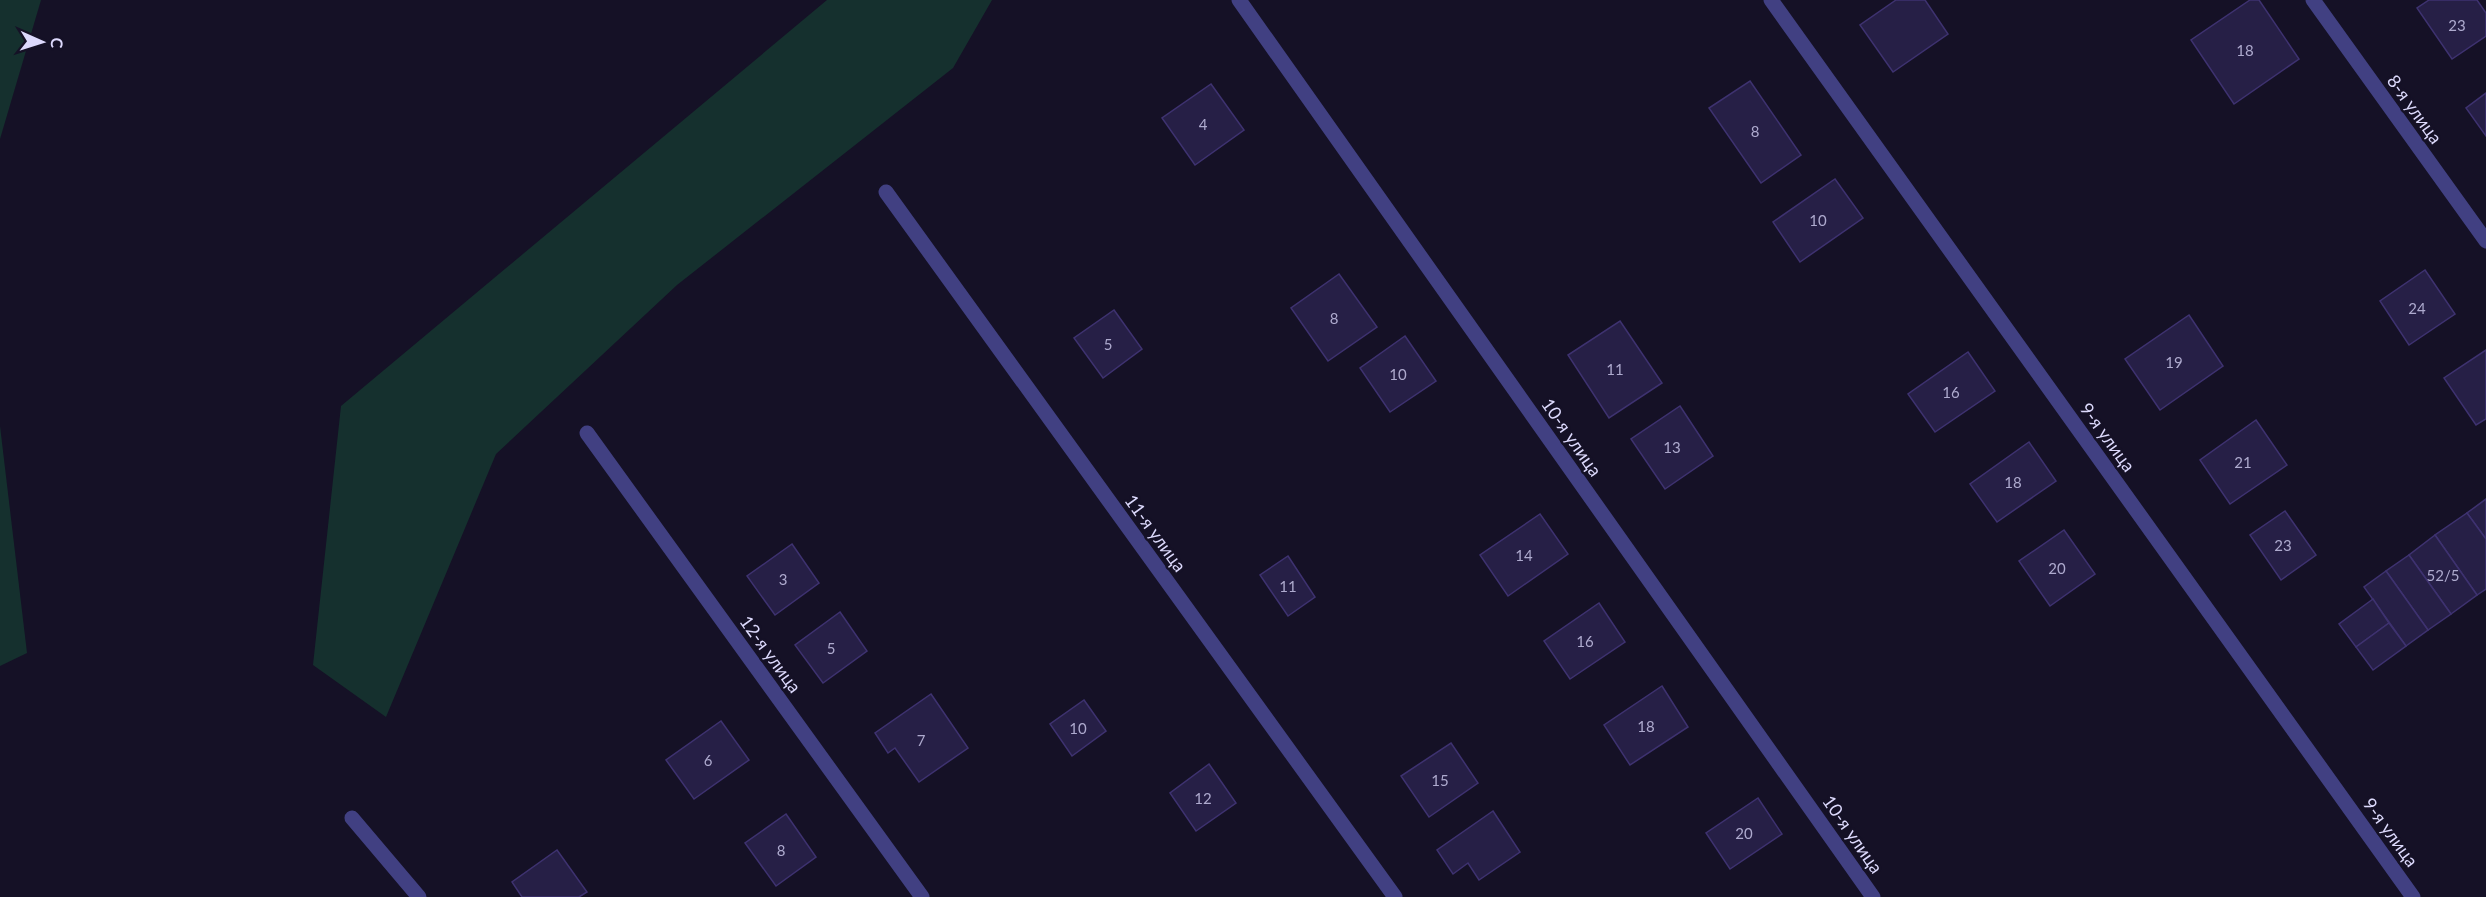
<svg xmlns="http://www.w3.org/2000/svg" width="2486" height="897" viewBox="0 0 2486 897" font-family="Lato,sans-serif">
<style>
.green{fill:#15302e}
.building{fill:#261f46;stroke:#3e3270;stroke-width:1.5}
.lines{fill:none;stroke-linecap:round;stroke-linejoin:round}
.street{stroke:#414082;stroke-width:15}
.labels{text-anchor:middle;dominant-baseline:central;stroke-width:5;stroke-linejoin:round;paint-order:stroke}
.number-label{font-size:15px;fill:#aeaace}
.street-label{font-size:18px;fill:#dcd9fc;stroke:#151126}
</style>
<rect width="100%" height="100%" fill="#151126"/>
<g class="green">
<path d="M0,0H41L0,139Z"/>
<path d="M827,0H992L953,68L677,285L496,454L386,717L313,665L341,406Z"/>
<path d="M0,426L27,653L0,666Z"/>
</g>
<g class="building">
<path d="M1896,0H1925L1948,34L1893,72L1860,25Z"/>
<path d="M2250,0H2259L2299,59L2234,104L2191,40Z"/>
<path d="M2429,0H2477L2486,13V36L2452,59L2417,8Z"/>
<path d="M1750,81L1801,155L1761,183L1709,108Z"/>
<path d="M1211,84L1244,130L1195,165L1162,118Z"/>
<path d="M2486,93V136L2466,108Z"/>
<path d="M1835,179L1863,218L1800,262L1773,222Z"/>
<path d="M2425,270L2455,314L2409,345L2380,301Z"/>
<path d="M1339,274L1377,327L1328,361L1291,308Z"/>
<path d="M1114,310L1142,349L1103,378L1074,338Z"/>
<path d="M2189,315L2223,366L2160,410L2125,359Z"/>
<path d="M1620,321L1662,383L1609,418L1568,355Z"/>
<path d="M1405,336L1436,381L1390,412L1360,368Z"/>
<path d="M2486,350V419L2476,425L2444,378Z"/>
<path d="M1968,352L1995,391L1935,432L1908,394Z"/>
<path d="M1680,406L1713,456L1665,489L1631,439Z"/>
<path d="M2256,420L2287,465L2230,504L2200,460Z"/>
<path d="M2029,442L2056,481L1997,522L1970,484Z"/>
<path d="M2486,499V539L2467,513Z"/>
<path d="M2285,511L2316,555L2281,580L2250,535Z"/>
<path d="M2467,513L2486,539V589L2477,595L2435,535Z"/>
<path d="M1540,514L1568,554L1508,596L1480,555Z"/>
<path d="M2064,530L2095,574L2050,606L2019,561Z"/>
<path d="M2435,535L2477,595L2451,614L2409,555Z"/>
<path d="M792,544L819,583L775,615L747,576Z"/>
<path d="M2409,555L2451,614L2428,630L2386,571Z"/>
<path d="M1288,556L1315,597L1288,616L1260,575Z"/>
<path d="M2386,571L2428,630L2406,646L2364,587Z"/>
<path d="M2373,599L2389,623L2356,647L2339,624Z"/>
<path d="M1599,603L1625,642L1570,679L1544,641Z"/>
<path d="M840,612L867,651L823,683L795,645Z"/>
<path d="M2389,623L2406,646L2373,670L2356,647Z"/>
<path d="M1662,686L1688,727L1630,765L1604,725Z"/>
<path d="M931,694L968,748L919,782L895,748L888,753L875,733Z"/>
<path d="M1084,700L1106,731L1072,756L1050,724Z"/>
<path d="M721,721L749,760L694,799L666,760Z"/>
<path d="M1451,743L1478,783L1429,817L1401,776Z"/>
<path d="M1209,764L1236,803L1196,831L1170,793Z"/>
<path d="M1758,798L1782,834L1730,869L1706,833Z"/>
<path d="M1493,811L1520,852L1479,880L1468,863L1453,874L1437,850Z"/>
<path d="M786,814L816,857L776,886L745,843Z"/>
<path d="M557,850L587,892L579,897H522L512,882Z"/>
</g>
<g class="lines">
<g class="street">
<path d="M1239,0L1873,897"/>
<path d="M1771,0L2413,897"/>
<path d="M2313,0L2486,241"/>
<path d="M886,192L1395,897"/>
<path d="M587,433L922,897"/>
<path d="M352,818L419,897"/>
</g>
</g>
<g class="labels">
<g class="number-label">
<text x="2457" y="25">23</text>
<text x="2245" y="50">18</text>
<text x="1203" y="124">4</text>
<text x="1755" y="131">8</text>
<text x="1818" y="220">10</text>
<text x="2417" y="308">24</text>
<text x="1334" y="318">8</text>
<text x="1108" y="344">5</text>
<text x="2174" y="362">19</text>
<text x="1615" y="369">11</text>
<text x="1398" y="374">10</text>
<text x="1951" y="392">16</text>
<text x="1672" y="447">13</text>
<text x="2243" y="462">21</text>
<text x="2013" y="482">18</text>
<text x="2283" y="545">23</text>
<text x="1524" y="555">14</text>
<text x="2057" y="568">20</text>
<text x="2443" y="575">52/5</text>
<text x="783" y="579">3</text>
<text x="1288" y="586">11</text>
<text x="1585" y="641">16</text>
<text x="831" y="648">5</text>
<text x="1646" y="726">18</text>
<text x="1078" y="728">10</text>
<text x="921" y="740">7</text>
<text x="708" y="760">6</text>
<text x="1440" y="780">15</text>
<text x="1203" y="798">12</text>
<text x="1744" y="833">20</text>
<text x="781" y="850">8</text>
</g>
<g class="street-label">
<text transform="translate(2415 109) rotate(54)">8-я улица</text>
<text transform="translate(1572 437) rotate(55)">10-я улица</text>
<text transform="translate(2108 437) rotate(54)">9-я улица</text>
<text transform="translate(1156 533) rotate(54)">11-я улица</text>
<text transform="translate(771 654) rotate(54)">12-я улица</text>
<text transform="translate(2391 832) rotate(54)">9-я улица</text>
<text transform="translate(1853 834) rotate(55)">10-я улица</text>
</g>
</g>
<g transform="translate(42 42) rotate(93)" stroke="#151126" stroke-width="4.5" paint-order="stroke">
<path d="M0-4.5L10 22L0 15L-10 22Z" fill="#dcd9fc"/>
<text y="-9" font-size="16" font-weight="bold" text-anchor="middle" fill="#dcd9fc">С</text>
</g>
</svg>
